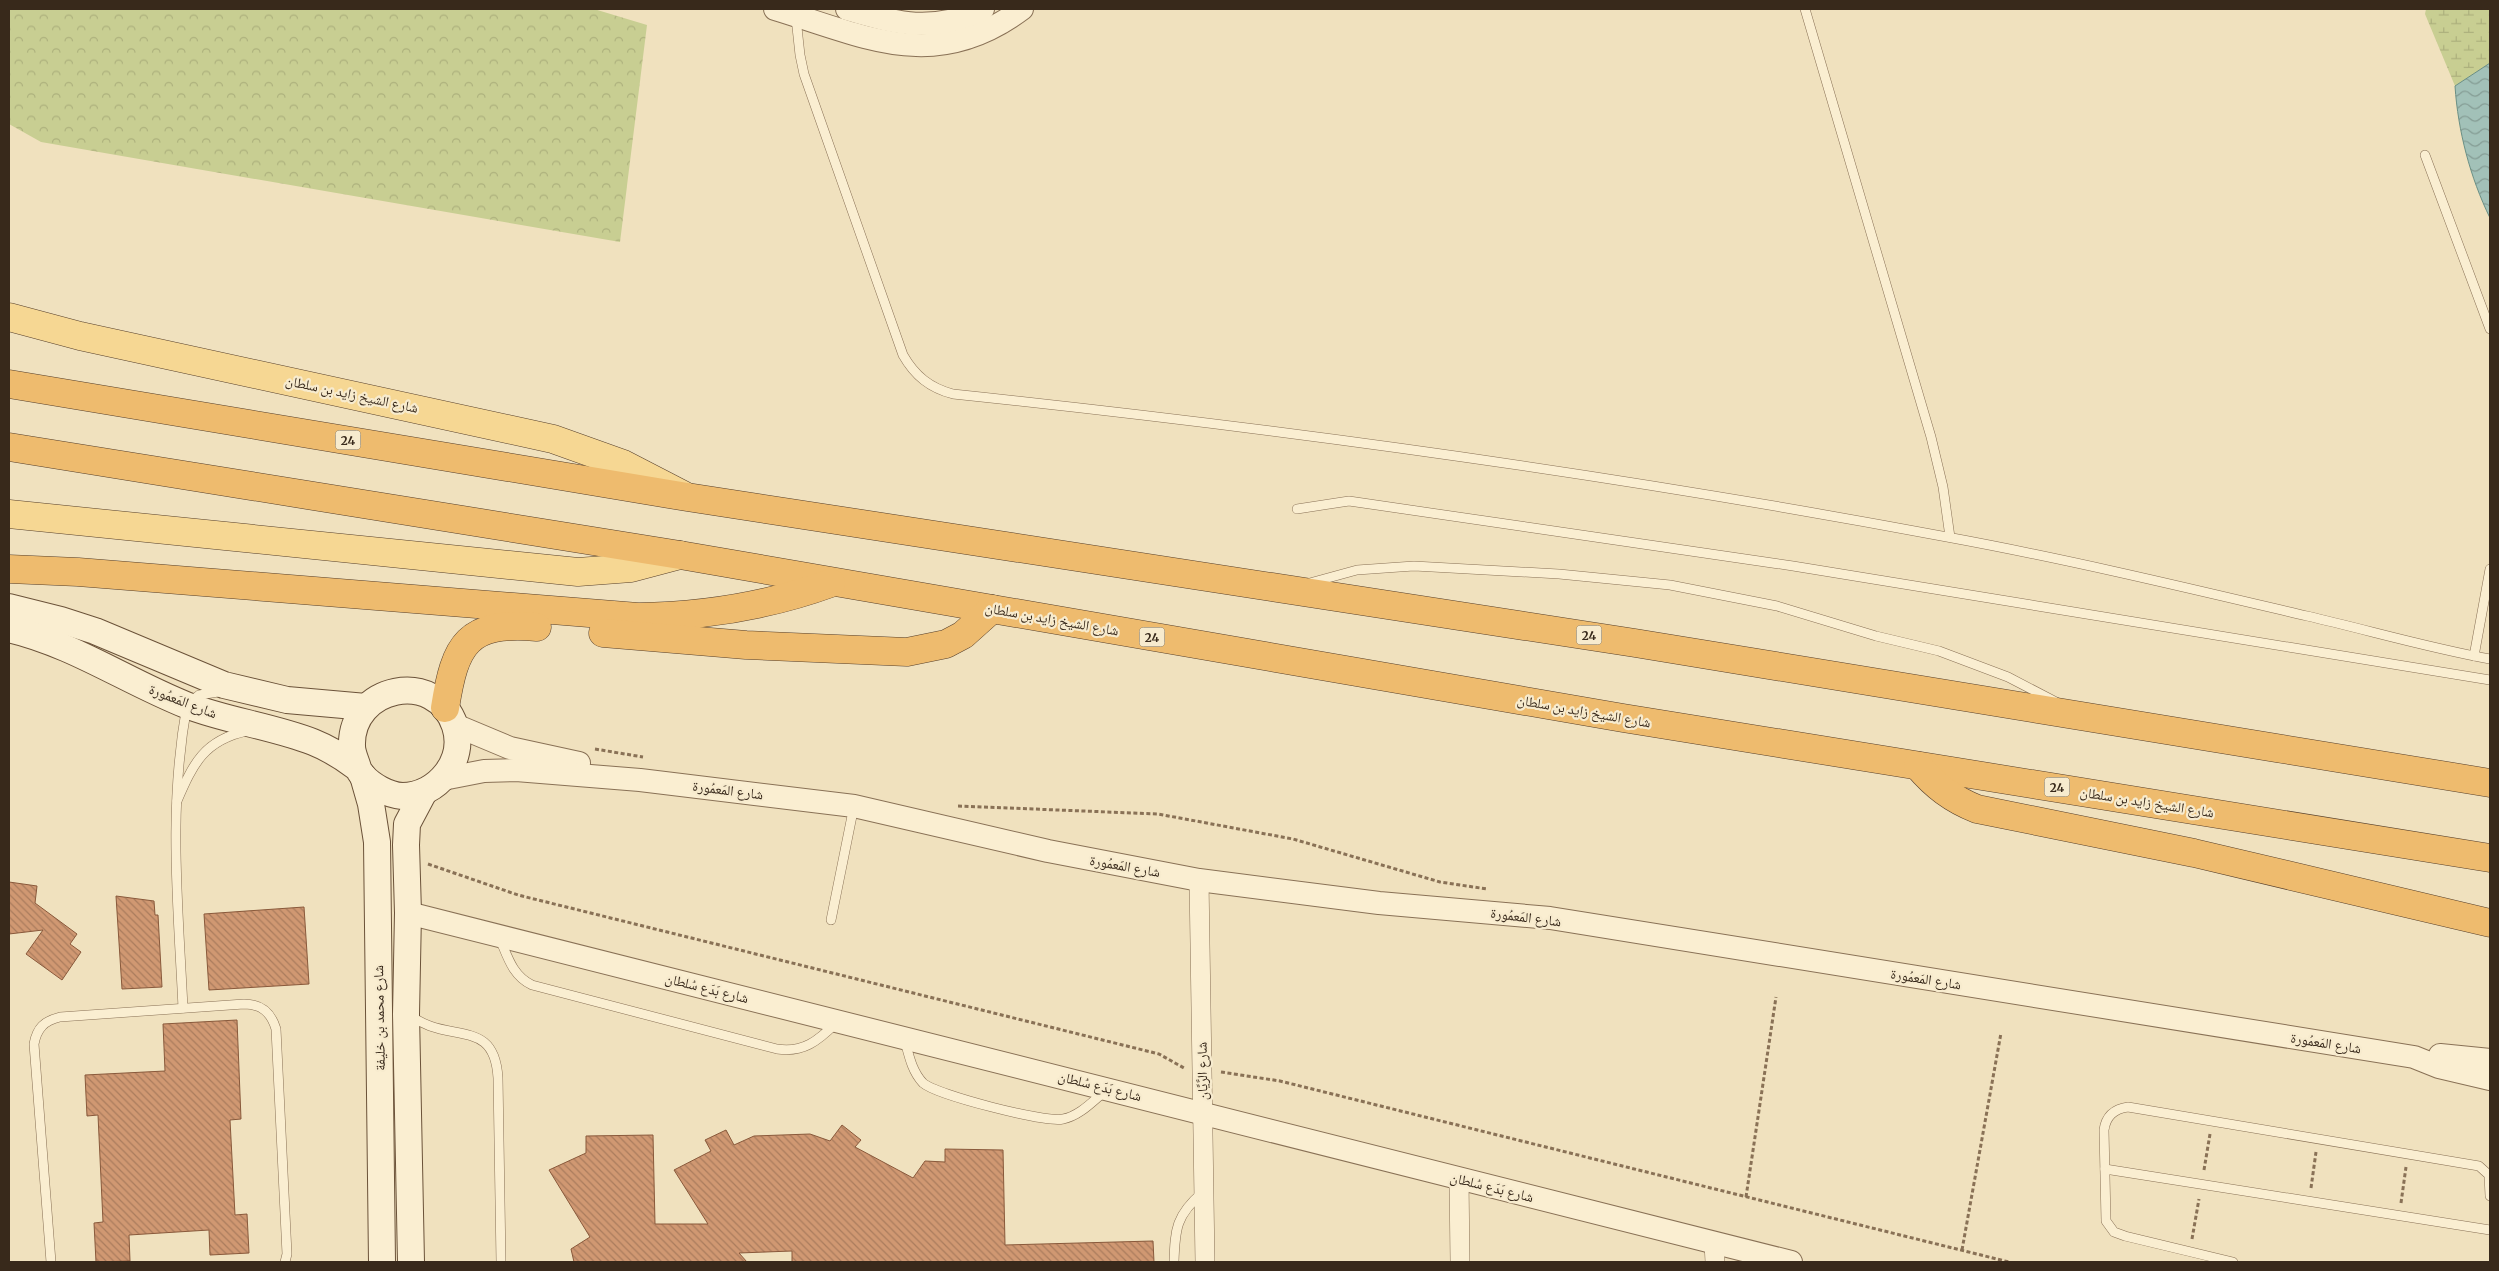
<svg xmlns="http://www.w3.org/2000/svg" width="2499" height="1271" viewBox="0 0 2499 1271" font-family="Merriweather,'Noto Naskh Arabic',serif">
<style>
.forest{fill:url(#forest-crowns)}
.wetland{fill:url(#wetland-marsh)}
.water{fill:url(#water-waves);stroke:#698f85}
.building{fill:url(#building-back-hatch);stroke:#89593b}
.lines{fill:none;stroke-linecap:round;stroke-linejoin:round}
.service-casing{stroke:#897156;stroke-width:10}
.minor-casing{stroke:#897156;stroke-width:20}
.tertiary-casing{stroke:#897156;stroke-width:24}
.secondary-casing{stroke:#6b5239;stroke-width:28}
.primary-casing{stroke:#563f2b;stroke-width:29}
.trunk-casing{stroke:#563f2b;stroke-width:29}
.path{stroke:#897156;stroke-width:3;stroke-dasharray:4 2.5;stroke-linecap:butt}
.service{stroke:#faeed1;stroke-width:9}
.minor{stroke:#faeed1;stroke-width:19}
.tertiary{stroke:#faeed1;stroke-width:22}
.secondary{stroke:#faeed1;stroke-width:26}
.primary{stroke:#f6d793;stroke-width:28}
.trunk{stroke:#eebb6e;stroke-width:28}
.labels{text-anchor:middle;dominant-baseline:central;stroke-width:4.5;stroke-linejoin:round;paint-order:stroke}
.shield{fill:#f7ebce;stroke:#716351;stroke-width:1}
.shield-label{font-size:12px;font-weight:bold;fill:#38291b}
.street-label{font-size:14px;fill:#38291b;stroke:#f7ebce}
</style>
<defs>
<pattern id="forest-crowns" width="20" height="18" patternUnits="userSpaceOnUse" patternTransform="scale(1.25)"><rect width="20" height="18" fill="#c8ce92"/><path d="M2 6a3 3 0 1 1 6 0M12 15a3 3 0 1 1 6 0" fill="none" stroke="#adb17d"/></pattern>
<pattern id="wetland-marsh" width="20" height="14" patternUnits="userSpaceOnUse" patternTransform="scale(1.25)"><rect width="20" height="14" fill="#c8ce92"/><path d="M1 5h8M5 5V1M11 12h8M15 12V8" fill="none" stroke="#adb17d"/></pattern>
<pattern id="water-waves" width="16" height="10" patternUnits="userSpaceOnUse" patternTransform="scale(1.25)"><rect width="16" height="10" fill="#a2c1b8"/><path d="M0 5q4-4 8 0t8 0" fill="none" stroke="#859d95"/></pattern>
<pattern id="building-back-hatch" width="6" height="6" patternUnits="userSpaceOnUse" patternTransform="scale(1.25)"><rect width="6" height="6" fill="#d09872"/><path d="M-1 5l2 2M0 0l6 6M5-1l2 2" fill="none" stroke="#aa7c5d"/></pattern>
</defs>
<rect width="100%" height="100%" fill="#f0e1be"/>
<path class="forest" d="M9,9H594L647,25L620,242L41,142L9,124Z"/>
<path class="wetland" d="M2426,9H2490V63L2455,86L2425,14Z"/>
<path class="water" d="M2490,63V218C2470,177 2458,131 2455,86Z"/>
<g class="building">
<path d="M9,882L37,886L35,903L77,934L70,944L81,952L62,980L26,954L43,930L9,934Z"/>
<path d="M116,896L154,901L155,915H158L162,987L122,989Z"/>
<path d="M304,907L309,984L209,990L204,914Z"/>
<path d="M237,1020L241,1119L230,1120L235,1215L247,1214L249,1253L210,1255L209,1230L129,1235L130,1261L96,1262L94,1223L103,1222L98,1115L87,1116L85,1075L165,1071L163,1024Z"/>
<path d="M842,1125L861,1140L855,1147L913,1178L925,1161L945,1162V1149L1003,1150L1005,1245L1153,1241L1154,1262H792V1251L739,1253L747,1262H574L571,1249L590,1237L549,1170L586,1153V1136L653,1135L655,1224H708L674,1170L711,1151L705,1140L726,1130L734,1145L754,1136L810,1134L830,1141Z"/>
</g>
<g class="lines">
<defs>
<g id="service">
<path d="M1805,9L1931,437L1943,487L1950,537"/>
<path d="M796,18L800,55L804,74L903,355C915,376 930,388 953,394C1286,429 1618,475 1947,537C2067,559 2188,588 2307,616C2368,630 2429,648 2490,659"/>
<path d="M2425,155L2490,329"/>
<path d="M1297,509L1349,501L1793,566L2490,680"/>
<path d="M1306,584L1357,570L1414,566L1559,574L1670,585L1777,606L1876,636L1939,651L2008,677L2056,702"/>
<path d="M2474,656L2490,569"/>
<path d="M177,801C193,764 204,740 247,731"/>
<path d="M831,920L854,806"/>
<path d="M500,939C508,958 513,976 532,985L777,1049C803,1053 818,1041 836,1023"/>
<path d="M183,1008C178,903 168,809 187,705L199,695L218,692"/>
<path d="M409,1015C415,1019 422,1023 430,1026C464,1038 495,1027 498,1078L501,1262"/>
<path d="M905,1041C909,1056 912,1071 923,1083C937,1095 1045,1123 1063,1119C1079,1116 1092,1102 1104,1092"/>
<path d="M2105,1169L2490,1230"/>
<path d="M51,1262L34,1044C37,1028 44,1021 60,1017L244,1004C261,1004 271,1012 276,1029L287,1254L285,1262"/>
<path d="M1174,1262C1175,1229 1176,1215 1203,1192"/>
<path d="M2233,1262L2125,1236L2114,1232L2106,1221L2104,1130C2106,1116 2114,1109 2128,1107L2479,1166L2489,1175L2490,1196"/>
</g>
<g id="minor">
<path d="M1199,880L1205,1262"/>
<path d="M1459,1178L1460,1262"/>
<path d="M1714,1243L1715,1262"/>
</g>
<g id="tertiary">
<path d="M775,9C867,37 935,74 1022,9"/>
<path d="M847,9C897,24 934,33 983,9"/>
<path d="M455,725L510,748L579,763"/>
<path d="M443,779L484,771L516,770L640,780L854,806L1048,851L1199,880L1379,903L1550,918L2414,1057L2439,1067L2490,1079"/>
<path d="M408,913L1791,1262"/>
<path d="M2440,1055L2490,1060"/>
</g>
<g id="secondary">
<path d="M9,607L61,620L95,631L224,685L287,700L366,707"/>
<path d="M9,629C73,644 126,681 186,705C227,721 272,726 313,742C328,748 343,757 356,767C359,769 360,773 363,776C372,786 388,795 402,796C438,796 466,760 455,726C436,668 350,686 352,746C352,753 356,761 358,768"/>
<path d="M363,776L371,804L377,842L382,1262"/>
<path d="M411,1262L406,1014L408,913L406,845L407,824L424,792"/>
</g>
<g id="primary">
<path d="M9,317L80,336L553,439L623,464L683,495"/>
<path d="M9,514L578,572L631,568L680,555"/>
</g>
<g id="trunk">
<path d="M9,384L687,497L1635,643L2490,783"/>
<path d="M9,447L680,555L1623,718L2490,858"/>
<path d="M9,569L78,572L638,617C705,616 768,606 831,583"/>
<path d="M603,633L746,645L907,652L946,644L963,635L992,609"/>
<path d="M445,708C455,644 467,621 537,627"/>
<path d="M1918,766C1935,786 1952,799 1977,809L2194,853L2490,923"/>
</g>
</defs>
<use href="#service" class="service-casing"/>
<use href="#minor" class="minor-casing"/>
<use href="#tertiary" class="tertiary-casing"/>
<use href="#secondary" class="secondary-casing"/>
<use href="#primary" class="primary-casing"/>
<use href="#trunk" class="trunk-casing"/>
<g class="path">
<path d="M595,749L643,757"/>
<path d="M958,806L1158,814L1293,839L1440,882L1487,889"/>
<path d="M428,864L518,895L1159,1054L1184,1068"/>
<path d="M1221,1072L1280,1081L2009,1262"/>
<path d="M2204,1170L2210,1134"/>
<path d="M2311,1188L2316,1152"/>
<path d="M1746,1197L1776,997"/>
<path d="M2401,1203L2406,1167"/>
<path d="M2192,1239L2199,1199"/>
<path d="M1962,1250L2001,1033"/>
</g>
<use href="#service" class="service"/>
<use href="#minor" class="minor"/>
<use href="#tertiary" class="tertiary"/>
<use href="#secondary" class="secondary"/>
<use href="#primary" class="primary"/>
<use href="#trunk" class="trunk"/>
</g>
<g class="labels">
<g class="shield">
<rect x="335.5" y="430.5" width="25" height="19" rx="4"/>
<rect x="1576.5" y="625.5" width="25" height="19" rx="4"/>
<rect x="1139.5" y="627.5" width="25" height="19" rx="4"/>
<rect x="2044.5" y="777.5" width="25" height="19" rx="4"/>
</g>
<g class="shield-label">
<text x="348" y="440">24</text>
<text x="1589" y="635">24</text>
<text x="1152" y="637">24</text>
<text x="2057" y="787">24</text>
</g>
<g class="street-label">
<text transform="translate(352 394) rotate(12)">شارع الشيخ زايد بن سلطان</text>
<text transform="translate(1052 619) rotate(10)">شارع الشيخ زايد بن سلطان</text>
<text transform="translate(183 701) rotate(21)">شارع المَعمُورة</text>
<text transform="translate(1584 711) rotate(10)">شارع الشيخ زايد بن سلطان</text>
<text transform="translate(728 790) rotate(7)">شارع المَعمُورة</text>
<text transform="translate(2147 802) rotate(9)">شارع الشيخ زايد بن سلطان</text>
<text transform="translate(1125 866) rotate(10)">شارع المَعمُورة</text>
<text transform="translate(1526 917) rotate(7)">شارع المَعمُورة</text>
<text transform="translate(1926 979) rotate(9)">شارع المَعمُورة</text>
<text transform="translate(707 988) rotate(14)">شارع بَدَع سُلطان</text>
<text transform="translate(379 1018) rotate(-91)">شارع محمد بن خليفة</text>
<text transform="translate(2326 1043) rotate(9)">شارع المَعمُورة</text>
<text transform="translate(1202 1071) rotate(-91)">شارع الرَّيَّان</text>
<text transform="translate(1100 1086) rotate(14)">شارع بَدَع سُلطان</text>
<text transform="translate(1492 1187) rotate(14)">شارع بَدَع سُلطان</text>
</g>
</g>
<rect width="2499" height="1271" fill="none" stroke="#38291b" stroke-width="20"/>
</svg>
